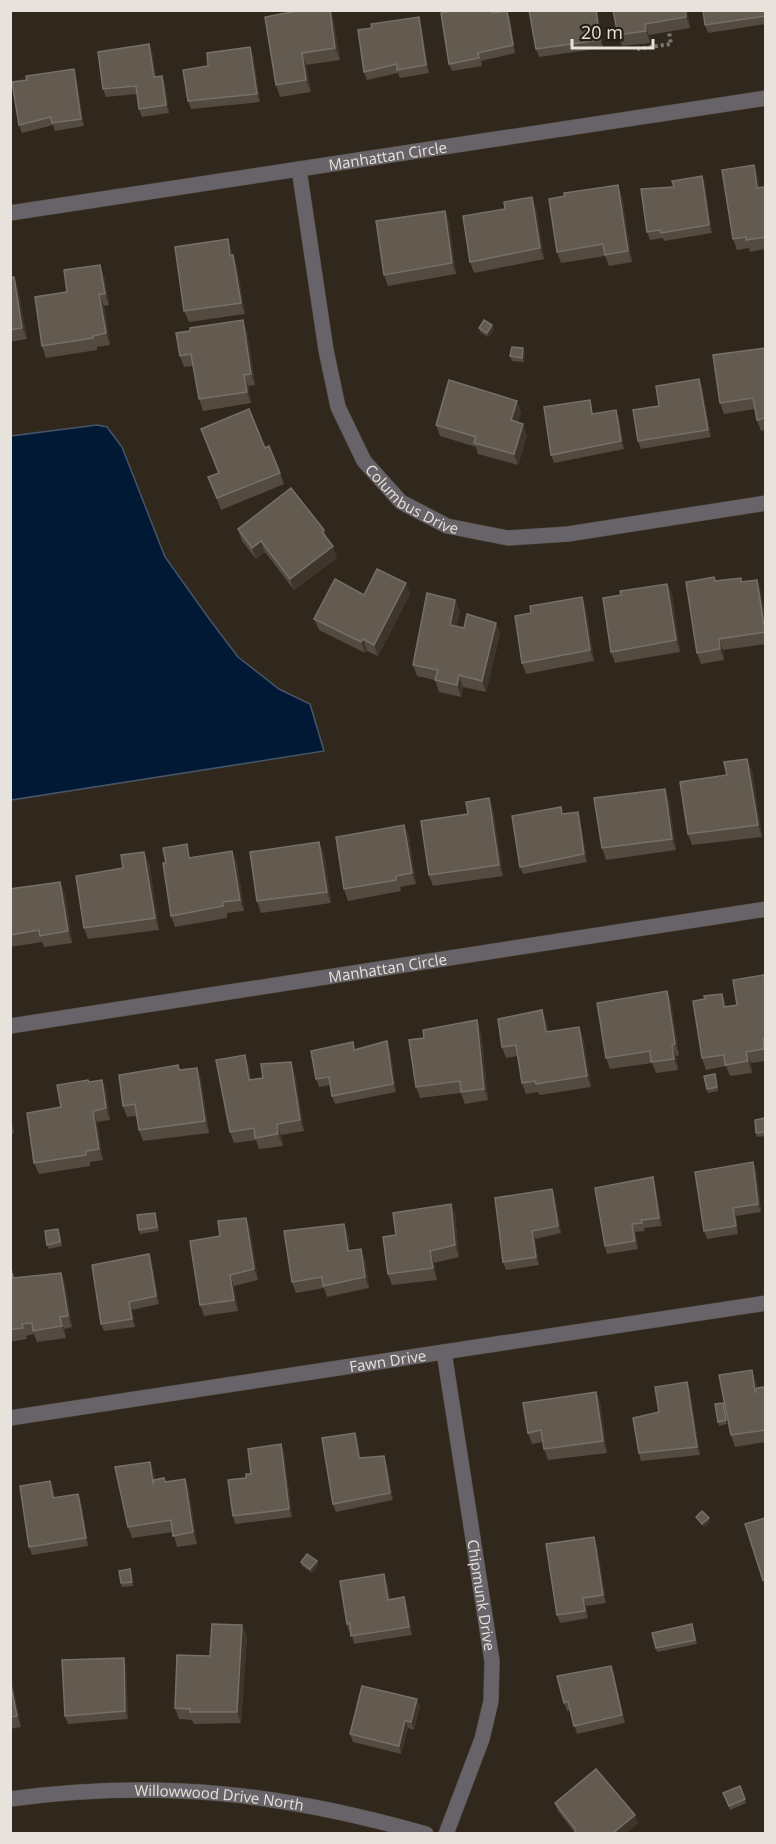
<svg xmlns="http://www.w3.org/2000/svg" width="776" height="1844" viewBox="0 0 776 1844" font-family="'Open Sans',sans-serif">
<style>
.water{fill:#011935;stroke:#465567;stroke-width:1.5}
.lines{fill:none;stroke-linecap:round;stroke-linejoin:round}
.street-casing{stroke:#4e463b;stroke-width:16}
.path{stroke:#7e776e;stroke-width:4;stroke-dasharray:3 3;stroke-linecap:butt}
.street{stroke:#676369;stroke-width:15}
.wall{fill:#534a40}
.shaded-wall{fill:#3f362b}
.building{fill:#635b50;stroke:#787066;stroke-width:1.5}
.labels{text-anchor:middle;dominant-baseline:central;stroke-width:4.5;stroke-linejoin:round;paint-order:stroke}
.street-label{font-size:15px;fill:#e7e2db;stroke:#271f14}
</style>
<rect width="100%" height="100%" fill="#31281d"/>
<path class="water" d="M97,425L107,427L122,447L165,557L210,620L238,657L279,689L310,704L324,751L11,800V436Z"/>
<g class="lines">
<defs>
<g id="street">
<path id="s1" d="M299,169L326,350L338,407L364,461L401,502L447,526L508,538L568,534L766,503"/>
<path id="s2" d="M10,213L766,98"/>
<path id="s3" d="M10,1026L766,909"/>
<path id="s4" d="M444,1352L492,1661L491,1701L482,1739L446,1834"/>
<path id="s5" d="M10,1418L766,1303"/>
<path id="s6" d="M10,1799C160,1779 282,1793 426,1834"/>
</g>
</defs>
<use href="#street" class="street-casing"/>
<path class="path" d="M637,49L671,44L669,32"/>
<use href="#street" class="street"/>
</g>
<g class="wall">
<path d="M597,10L603,48L539,57L536,49Z"/>
<path d="M613,10H687L690,28L649,35L650,43L622,46L618,35Z"/>
<path d="M765,10V24L708,33L705,25Z"/>
<path d="M493,12L510,18L515,53L481,61L482,66L452,71L449,64Z"/>
<path d="M333,17L340,60L306,65L311,92L280,97L276,85Z"/>
<path d="M419,17L421,25L429,73L400,78L398,73L367,80L364,72L372,28Z"/>
<path d="M149,44L152,52L156,77L165,84L169,113L142,117L139,109L137,94L106,97L103,89Z"/>
<path d="M253,54L260,102L191,109L188,101L208,66Z"/>
<path d="M76,77L84,126L55,131L53,125L22,133L19,125Z"/>
<path d="M754,165L758,177L759,188L765,187V249L750,252L749,248L737,250L733,239Z"/>
<path d="M702,176L705,184L712,233L664,241L663,238L650,240L647,232L674,187Z"/>
<path d="M622,196L632,262L609,266L605,256L561,263L557,252Z"/>
<path d="M536,209L544,259L474,273L470,262Z"/>
<path d="M445,211L449,222L456,274L388,286L384,275Z"/>
<path d="M232,251V255L237,267L245,314L189,322L184,311Z"/>
<path d="M104,276L109,305L104,306L110,345L97,347V350L46,358L42,346L67,292Z"/>
<path d="M14,277L18,289L27,339L10,342V278Z"/>
<path d="M479,328L494,329L488,337L480,332Z"/>
<path d="M247,331L255,385L248,386L251,403L203,411L199,399L193,366L184,367L180,356Z"/>
<path d="M765,348V430L761,431L757,420L755,409L724,414L720,403Z"/>
<path d="M525,352L524,362L512,361L510,356Z"/>
<path d="M702,387L711,437L641,449L638,441L659,406Z"/>
<path d="M590,400L593,414L619,418L624,449L554,463L551,455Z"/>
<path d="M517,401L521,413L518,422L527,435L518,465L478,454L476,447L440,436L436,425Z"/>
<path d="M201,429L265,448L280,473L284,484L221,510L208,477L218,473Z"/>
<path d="M238,529L324,530L327,539L337,558L294,590L265,552L256,559L242,541Z"/>
<path d="M714,577L716,581L742,582L761,591L765,619V644L723,650L724,660L701,664L697,653Z"/>
<path d="M667,584L672,595L680,652L615,663L611,652L621,595Z"/>
<path d="M410,594L378,656L367,651L365,653L319,630L314,619L364,595Z"/>
<path d="M582,597L586,609L594,661L526,674L522,663L531,613Z"/>
<path d="M455,600L460,611L456,627L464,628L496,623L500,634L486,692L463,687L461,697L439,692L435,680L417,676L413,665Z"/>
<path d="M752,770L762,837L692,845L688,834Z"/>
<path d="M489,798L493,809L503,876L433,886L429,875L468,814Z"/>
<path d="M669,800L676,850L606,860L602,848Z"/>
<path d="M564,814L580,820L587,862L523,874L520,867Z"/>
<path d="M404,825L409,837L416,884L400,887L401,891L348,901L344,889Z"/>
<path d="M319,842L324,854L331,903L261,913L257,901Z"/>
<path d="M191,857L237,862L244,911L227,913V918L175,927L171,916Z"/>
<path d="M149,863L159,930L88,939L84,928Z"/>
<path d="M10,889L65,893L72,943L44,947L42,942L10,947Z"/>
<path d="M765,981V1061L751,1063L752,1073L730,1076L726,1066L706,1070L702,1058L705,999L726,1005V1007L737,1005Z"/>
<path d="M667,991L671,1002L679,1055L676,1056L678,1070L656,1073L652,1063L610,1069L606,1058Z"/>
<path d="M547,1021L548,1032L579,1027L583,1038L591,1087L540,1095L538,1092L526,1094L522,1083L518,1056L506,1058L502,1047Z"/>
<path d="M481,1032L488,1100L465,1104L461,1093L420,1098L416,1087Z"/>
<path d="M390,1049L396,1092L335,1104L332,1096L331,1085L319,1087L316,1079Z"/>
<path d="M178,1065L180,1070L197,1068L201,1079L209,1133L143,1141L139,1130L136,1116L127,1117L123,1106Z"/>
<path d="M249,1067L251,1080L295,1074L304,1131L281,1135L283,1146L259,1149L256,1140L234,1143L230,1132Z"/>
<path d="M716,1078L718,1091L708,1093L707,1089Z"/>
<path d="M102,1080L106,1091L110,1120L97,1122L103,1160L90,1162V1166L39,1174L34,1163L61,1107L89,1082Z"/>
<path d="M10,1110L14,1133L10,1134Z"/>
<path d="M765,1120V1136L757,1137L756,1133Z"/>
<path d="M756,1169L761,1212L736,1216L738,1234L707,1239L704,1231Z"/>
<path d="M655,1185L662,1226L644,1228L645,1231L635,1232L638,1249L607,1254L605,1246Z"/>
<path d="M552,1189L555,1197L561,1233L535,1239L539,1265L506,1270L503,1262Z"/>
<path d="M451,1204L455,1215L459,1257L434,1263L437,1280L392,1285L388,1274L396,1235Z"/>
<path d="M155,1213L159,1231L140,1234L139,1230Z"/>
<path d="M246,1218L250,1229L258,1280L234,1286L238,1311L204,1316L200,1305L220,1236Z"/>
<path d="M344,1224L348,1235L350,1250L361,1249L365,1260L369,1288L327,1297L324,1288L296,1293L292,1282Z"/>
<path d="M60,1233L62,1246L49,1249L47,1245Z"/>
<path d="M149,1254L152,1262L159,1304L132,1310L135,1327L104,1331L101,1324Z"/>
<path d="M10,1264L15,1278L61,1273L65,1284L72,1327L64,1329L66,1338L37,1342L34,1334L26,1336L27,1339L10,1342Z"/>
<path d="M756,1381L757,1388L765,1387V1442L735,1447L731,1435Z"/>
<path d="M687,1382L690,1390L700,1455L641,1461L639,1453L659,1412Z"/>
<path d="M596,1392L600,1403L607,1453L548,1460L544,1449L543,1442L532,1444L528,1433Z"/>
<path d="M723,1403L727,1424L719,1426L718,1422Z"/>
<path d="M355,1433L358,1441L360,1458L387,1464L393,1500L336,1512L333,1504Z"/>
<path d="M281,1444L284,1452L292,1517L235,1524L233,1516L246,1478Z"/>
<path d="M154,1473L155,1480L164,1478L166,1482L185,1479L189,1491L197,1544L177,1547L173,1532L132,1538L128,1527Z"/>
<path d="M50,1481L53,1489L55,1497L78,1494L81,1502L88,1546L32,1555L29,1547Z"/>
<path d="M765,1518V1588L763,1580Z"/>
<path d="M597,1545L606,1603L586,1606L588,1618L560,1623L557,1615Z"/>
<path d="M317,1561L318,1565L312,1573L302,1566L301,1562Z"/>
<path d="M130,1569L133,1586L122,1587L121,1583Z"/>
<path d="M387,1582L390,1599L404,1597L407,1605L412,1635L354,1644L351,1631L349,1632L347,1624Z"/>
<path d="M692,1624L697,1644L657,1652L656,1648Z"/>
<path d="M242,1625L247,1637L241,1723L194,1724L192,1720L179,1719L175,1708L210,1656Z"/>
<path d="M124,1658L126,1665L128,1719L68,1724L65,1716Z"/>
<path d="M611,1666L614,1674L625,1723L577,1734L570,1710L567,1711L564,1703Z"/>
<path d="M10,1671L21,1727L10,1729Z"/>
<path d="M420,1706L414,1730L408,1728L401,1754L353,1742L350,1734Z"/>
<path d="M740,1786L746,1803L730,1810L723,1793Z"/>
<path d="M555,1803L638,1823L626,1833H575L558,1811Z"/>
</g>
<g class="shaded-wall">
<path d="M330,10H331L333,17L340,60L335,48Z"/>
<path d="M596,10H597L603,48L600,40Z"/>
<path d="M685,10H687L690,28L686,17Z"/>
<path d="M507,11L510,18L515,53L513,45Z"/>
<path d="M419,17L421,25L429,73L426,65Z"/>
<path d="M645,24L649,35L650,43L646,31Z"/>
<path d="M149,44L152,52L157,85L154,77Z"/>
<path d="M250,47L253,54L260,102L257,94Z"/>
<path d="M302,53L306,65L311,92L306,80Z"/>
<path d="M74,69L76,77L84,126L81,119Z"/>
<path d="M162,76L165,84L169,113L166,105Z"/>
<path d="M754,165L758,177L761,199L757,188Z"/>
<path d="M702,176L705,184L712,233L709,225Z"/>
<path d="M618,185L622,196L632,262L628,251Z"/>
<path d="M532,197L536,209L544,259L540,248Z"/>
<path d="M445,211L449,222L456,274L452,263Z"/>
<path d="M228,239L232,251L234,267L230,256Z"/>
<path d="M233,255L237,267L245,314L241,303Z"/>
<path d="M100,265L104,276L109,305L105,294Z"/>
<path d="M14,277L18,289L27,339L22,328Z"/>
<path d="M99,294L104,306L110,345L106,333Z"/>
<path d="M243,320L247,331L255,385L251,374Z"/>
<path d="M492,325L494,329L488,337L487,333Z"/>
<path d="M523,348L525,352L524,362L522,358Z"/>
<path d="M244,375L248,386L251,403L247,392Z"/>
<path d="M699,379L702,387L711,437L708,430Z"/>
<path d="M517,401L521,413L515,432L511,420Z"/>
<path d="M616,410L619,418L624,449L621,441Z"/>
<path d="M523,424L527,435L518,465L514,454Z"/>
<path d="M261,541L265,552L256,559L252,548Z"/>
<path d="M333,546L337,558L294,590L290,579Z"/>
<path d="M757,580L761,591L765,619V633Z"/>
<path d="M406,583L410,594L378,656L374,645Z"/>
<path d="M667,584L672,595L680,652L676,640Z"/>
<path d="M582,597L586,609L594,661L590,650Z"/>
<path d="M455,600L460,611L454,637L450,625Z"/>
<path d="M496,623L500,634L486,692L482,681Z"/>
<path d="M363,639L367,651L365,653L361,642Z"/>
<path d="M719,639L723,650L724,660L720,649Z"/>
<path d="M459,675L463,687L461,697L457,685Z"/>
<path d="M747,759L752,770L762,837L758,825Z"/>
<path d="M665,789L669,800L676,850L672,839Z"/>
<path d="M489,798L493,809L503,876L499,865Z"/>
<path d="M578,812L580,820L587,862L584,854Z"/>
<path d="M404,825L409,837L416,884L412,873Z"/>
<path d="M319,842L324,854L331,903L327,892Z"/>
<path d="M232,851L237,862L244,911L240,900Z"/>
<path d="M144,852L149,863L159,930L155,918Z"/>
<path d="M60,882L65,893L72,943L68,931Z"/>
<path d="M667,991L671,1002L679,1055L675,1044Z"/>
<path d="M722,994L726,1005L728,1018L724,1007Z"/>
<path d="M542,1010L547,1021L550,1043L546,1032Z"/>
<path d="M477,1020L481,1032L488,1100L484,1089Z"/>
<path d="M579,1027L583,1038L591,1087L587,1076Z"/>
<path d="M387,1041L390,1049L396,1092L393,1084Z"/>
<path d="M672,1045L676,1056L678,1070L674,1059Z"/>
<path d="M746,1052L751,1063L752,1073L748,1061Z"/>
<path d="M245,1055L249,1067L253,1091L249,1080Z"/>
<path d="M291,1062L295,1074L304,1131L300,1120Z"/>
<path d="M197,1068L201,1079L209,1133L205,1121Z"/>
<path d="M102,1080L106,1091L110,1120L106,1108Z"/>
<path d="M10,1110L14,1133L10,1123Z"/>
<path d="M93,1111L97,1122L103,1160L99,1149Z"/>
<path d="M277,1124L281,1135L283,1146L278,1134Z"/>
<path d="M753,1162L756,1169L761,1212L758,1204Z"/>
<path d="M653,1177L655,1185L662,1226L659,1218Z"/>
<path d="M552,1189L555,1197L561,1233L558,1226Z"/>
<path d="M451,1204L455,1215L459,1257L455,1245Z"/>
<path d="M733,1208L736,1216L738,1234L736,1226Z"/>
<path d="M246,1218L250,1229L258,1280L254,1269Z"/>
<path d="M344,1224L348,1235L352,1262L348,1251Z"/>
<path d="M632,1224L635,1232L638,1249L635,1241Z"/>
<path d="M532,1231L535,1239L539,1265L536,1257Z"/>
<path d="M361,1249L365,1260L369,1288L365,1277Z"/>
<path d="M430,1251L434,1263L437,1280L433,1268Z"/>
<path d="M149,1254L152,1262L159,1304L156,1296Z"/>
<path d="M10,1264L14,1275L17,1290L13,1278Z"/>
<path d="M61,1273L65,1284L72,1327L68,1316Z"/>
<path d="M230,1275L234,1286L238,1311L234,1300Z"/>
<path d="M129,1302L132,1310L135,1327L132,1319Z"/>
<path d="M60,1317L64,1329L66,1338L62,1326Z"/>
<path d="M752,1370L756,1381L759,1403L755,1392Z"/>
<path d="M687,1382L690,1390L700,1455L697,1447Z"/>
<path d="M596,1392L600,1403L607,1453L603,1441Z"/>
<path d="M355,1433L358,1441L362,1465L359,1458Z"/>
<path d="M281,1444L284,1452L292,1517L289,1509Z"/>
<path d="M384,1456L387,1464L393,1500L390,1493Z"/>
<path d="M150,1462L154,1473L157,1495L153,1484Z"/>
<path d="M185,1479L189,1491L197,1544L193,1532Z"/>
<path d="M50,1481L53,1489L56,1506L53,1498Z"/>
<path d="M78,1494L81,1502L88,1546L86,1538Z"/>
<path d="M709,1518L710,1522L704,1528L702,1524Z"/>
<path d="M594,1537L597,1545L606,1603L603,1595Z"/>
<path d="M317,1561L318,1565L312,1573L310,1569Z"/>
<path d="M384,1574L387,1582L391,1607L388,1600Z"/>
<path d="M404,1597L407,1605L412,1635L409,1627Z"/>
<path d="M583,1598L586,1606L588,1618L585,1611Z"/>
<path d="M242,1625L247,1637L241,1723L237,1712Z"/>
<path d="M124,1658L126,1665L128,1719L125,1711Z"/>
<path d="M611,1666L614,1674L625,1723L622,1715Z"/>
<path d="M10,1671L11,1674L21,1727L17,1716L10,1681Z"/>
<path d="M417,1699L420,1706L414,1730L411,1722Z"/>
<path d="M405,1720L408,1728L401,1754L399,1746Z"/>
<path d="M635,1815L638,1823L626,1833H613Z"/>
</g>
<g class="building">
<path d="M302,10H330L335,48L302,53L306,80L276,85L265,17Z"/>
<path d="M457,10H491L492,13L507,11L513,45L478,53L479,58L449,64L441,13Z"/>
<path d="M529,10H596L600,40L536,49Z"/>
<path d="M613,10H685L686,17L645,24L646,31L618,35Z"/>
<path d="M703,10H765V16L705,25Z"/>
<path d="M419,17L426,65L397,70V64L364,72L358,30L372,28L371,24Z"/>
<path d="M149,44L154,77L162,76L166,105L139,109L136,86L103,89L98,52Z"/>
<path d="M250,47L257,94L188,101L183,70L208,66L207,53Z"/>
<path d="M74,69L81,119L52,123L51,117L19,125L12,82L27,80L26,76Z"/>
<path d="M754,165L757,188L765,187V237L746,240V237L733,239L722,170Z"/>
<path d="M702,176L709,225L661,233L660,230L647,232L641,189L674,187L672,181Z"/>
<path d="M618,185L628,251L605,255L603,244L557,252L549,199L565,196L564,193Z"/>
<path d="M532,197L540,248L470,262L463,216L505,209L504,202Z"/>
<path d="M445,211L452,263L384,275L376,221Z"/>
<path d="M228,239L230,256L233,255L241,303L184,311L175,247Z"/>
<path d="M100,265L105,294H99L106,333L93,336V338L42,346L35,297L67,292L64,270Z"/>
<path d="M14,277L22,328L10,330V278Z"/>
<path d="M243,320L251,374L244,375L247,392L199,399L191,354L180,356L176,333L190,331V328Z"/>
<path d="M484,320L492,325L487,333L479,328Z"/>
<path d="M512,347L523,348L522,358L510,356Z"/>
<path d="M765,348V418L757,420L753,398L720,403L713,355Z"/>
<path d="M699,379L708,430L638,441L633,410L659,406L656,386Z"/>
<path d="M449,380L517,401L511,420L523,424L514,454L474,443L476,437L436,425Z"/>
<path d="M590,400L592,414L616,410L621,441L551,455L544,407Z"/>
<path d="M249,409L265,448L269,446L280,473L217,498L208,477L219,473L201,429Z"/>
<path d="M291,488L324,530L322,532L333,546L290,579L261,541L252,548L238,529Z"/>
<path d="M377,569L406,583L374,645L363,639L361,642L314,619L335,579L364,595Z"/>
<path d="M714,577L715,581L741,578V582L757,580L765,632L719,639L720,649L697,653L686,582Z"/>
<path d="M667,584L676,640L611,652L603,598L621,595L620,591Z"/>
<path d="M427,593L455,600L450,625L464,628L467,614L496,623L482,681L459,675L457,685L435,680L438,670L413,665Z"/>
<path d="M582,597L590,650L522,663L515,616L531,613L530,606Z"/>
<path d="M747,759L758,825L688,834L680,782L727,775L724,762Z"/>
<path d="M665,789L672,839L602,848L594,798Z"/>
<path d="M489,798L499,865L429,875L421,821L468,814L466,802Z"/>
<path d="M561,807L562,814L578,812L584,854L520,867L512,816Z"/>
<path d="M404,825L412,873L396,876V880L344,889L336,837Z"/>
<path d="M319,842L327,892L257,901L250,852Z"/>
<path d="M187,844L189,858L232,851L240,900L223,902V906L171,916L163,863H166L163,848Z"/>
<path d="M144,852L155,918L84,928L76,876L123,868L121,855Z"/>
<path d="M60,882L68,931L40,936L39,930L10,935V889Z"/>
<path d="M764,975L765,988V1038L763,1039L764,1049L746,1052L748,1061L725,1065L724,1055L702,1058L693,1001L705,999L704,996L722,994L724,1007L737,1005L733,980Z"/>
<path d="M667,991L675,1044L672,1045L674,1059L651,1062L650,1051L606,1058L597,1003Z"/>
<path d="M542,1010L546,1032L579,1027L587,1076L536,1084L535,1081L522,1083L516,1045L502,1047L498,1019Z"/>
<path d="M477,1020L484,1089L461,1092L460,1081L416,1087L409,1040L424,1038L423,1030Z"/>
<path d="M387,1041L393,1084L332,1096L329,1077L316,1079L311,1051L353,1042L354,1050Z"/>
<path d="M245,1055L249,1080L263,1078L261,1064L291,1062L300,1120L277,1124L278,1134L255,1138L254,1128L230,1132L216,1060Z"/>
<path d="M178,1065L179,1070L197,1068L205,1121L139,1130L135,1104L123,1106L119,1075Z"/>
<path d="M715,1074L717,1087L707,1089L704,1076Z"/>
<path d="M88,1080L89,1082L102,1080L106,1108L93,1111L99,1149L86,1151V1155L34,1163L27,1113L61,1107L57,1085Z"/>
<path d="M765,1118V1132L756,1133L755,1120Z"/>
<path d="M753,1162L758,1204L733,1208L736,1226L704,1231L695,1172Z"/>
<path d="M653,1177L659,1218L641,1220L642,1223L632,1224L635,1241L605,1246L595,1188Z"/>
<path d="M552,1189L558,1226L532,1231L536,1257L503,1262L495,1198Z"/>
<path d="M451,1204L455,1245L430,1251L433,1268L388,1274L383,1237L396,1235L393,1213Z"/>
<path d="M155,1213L157,1227L139,1230L137,1215Z"/>
<path d="M246,1218L254,1269L230,1275L234,1300L200,1305L190,1241L220,1236L218,1221Z"/>
<path d="M344,1224L348,1251L361,1249L365,1277L323,1286L322,1277L292,1282L284,1231Z"/>
<path d="M58,1229L60,1242L47,1245L45,1231Z"/>
<path d="M149,1254L156,1296L129,1302L132,1319L101,1324L92,1265Z"/>
<path d="M10,1265L13,1278L61,1273L68,1316L60,1317L62,1326L33,1331L32,1323L22,1324L23,1328L10,1330Z"/>
<path d="M752,1370L755,1392L757,1388L765,1387V1430L731,1435L719,1375Z"/>
<path d="M687,1382L697,1447L639,1453L633,1418L659,1412L655,1387Z"/>
<path d="M596,1392L603,1441L544,1449L541,1430L528,1433L523,1403Z"/>
<path d="M723,1403L726,1420L718,1422L715,1404Z"/>
<path d="M355,1433L359,1458L384,1456L390,1493L333,1504L322,1438Z"/>
<path d="M281,1444L289,1509L233,1516L228,1480L246,1478V1474H251L248,1449Z"/>
<path d="M150,1462L153,1484L154,1480L164,1478L165,1482L185,1479L193,1532L173,1536L171,1520L128,1527L115,1467Z"/>
<path d="M50,1481L53,1498L78,1494L86,1538L29,1547L20,1486Z"/>
<path d="M702,1511L709,1518L702,1524L696,1517Z"/>
<path d="M765,1518V1579L763,1580L745,1524Z"/>
<path d="M594,1537L603,1595L583,1598L585,1611L557,1615L546,1544Z"/>
<path d="M307,1554L317,1561L310,1569L301,1562Z"/>
<path d="M130,1569L132,1582L121,1583L119,1571Z"/>
<path d="M384,1574L388,1600L404,1597L409,1627L351,1636L350,1623L347,1624L340,1581Z"/>
<path d="M212,1624L242,1625L237,1712H190V1709L175,1708L177,1655L210,1656Z"/>
<path d="M692,1624L695,1640L656,1648L652,1633Z"/>
<path d="M124,1658L125,1711L65,1716L62,1660Z"/>
<path d="M611,1666L622,1715L574,1726L568,1701L564,1703L557,1676Z"/>
<path d="M10,1681L17,1716L10,1717Z"/>
<path d="M362,1686L417,1699L411,1722L405,1720L399,1746L350,1734Z"/>
<path d="M596,1769L635,1815L613,1833H576L575,1832L576,1830L555,1803Z"/>
<path d="M740,1786L745,1799L729,1806L723,1793Z"/>
</g>
<g class="labels">
<g class="street-label">
<text stroke="none"><textPath href="#s2" startOffset="382">Manhattan Circle</textPath></text>
<text stroke="none"><textPath href="#s1" startOffset="364">Columbus Drive</textPath></text>
<text stroke="none"><textPath href="#s3" startOffset="382">Manhattan Circle</textPath></text>
<text stroke="none"><textPath href="#s5" startOffset="382">Fawn Drive</textPath></text>
<text stroke="none"><textPath href="#s4" startOffset="246">Chipmunk Drive</textPath></text>
<text stroke="none"><textPath href="#s6" startOffset="210">Willowwood Drive North</textPath></text>
</g>
</g>
<rect width="776" height="1844" fill="none" stroke="#e7e2db" stroke-width="24"/>
<path d="M572 39v9h81v-9" fill="none" stroke="#e7e2db" stroke-width="3"/>
<text x="581" y="39" font-size="18" fill="#e7e2db" stroke="#271f14" stroke-width="4.5" paint-order="stroke">20 m</text>
</svg>
